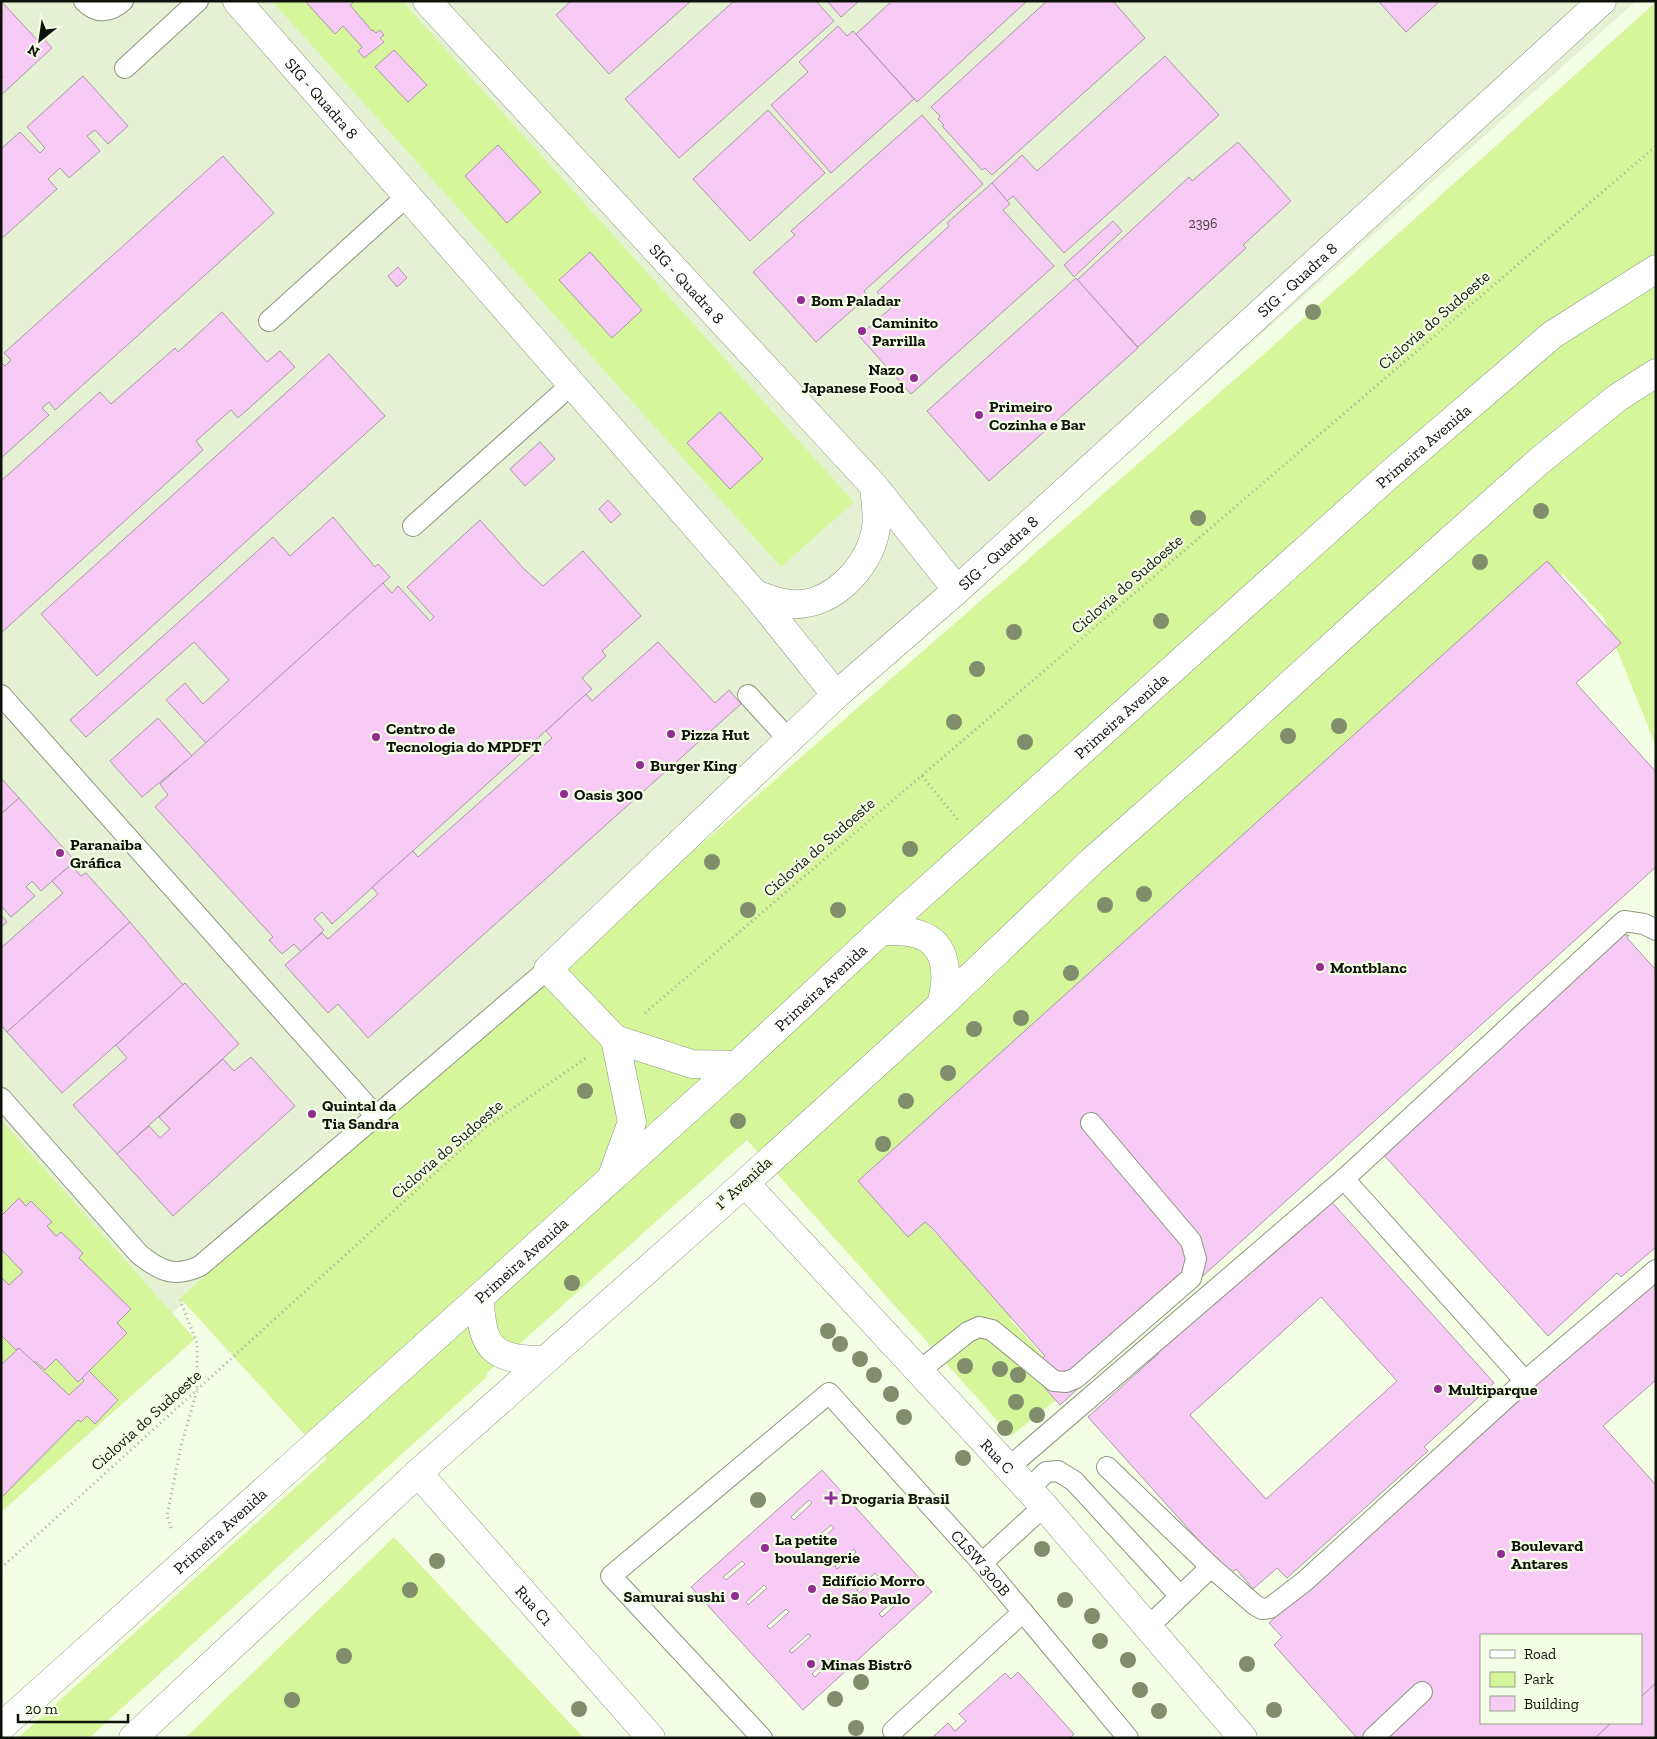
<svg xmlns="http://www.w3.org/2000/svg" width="1657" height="1739" viewBox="0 0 1657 1739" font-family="'Zilla Slab',serif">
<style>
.built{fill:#e5f1d2}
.green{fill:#d6f69c}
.building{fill:#f7cbf5;stroke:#ab98aa;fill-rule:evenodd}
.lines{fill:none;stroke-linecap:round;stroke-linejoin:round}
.service-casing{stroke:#8d967f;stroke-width:22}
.minor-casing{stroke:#8d967f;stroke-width:29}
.tertiary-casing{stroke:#8d967f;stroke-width:29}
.secondary-casing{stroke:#8d967f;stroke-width:29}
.path{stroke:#a4ac99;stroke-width:3;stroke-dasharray:1 4;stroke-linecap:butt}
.service{stroke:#fff;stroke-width:20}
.minor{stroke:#fff;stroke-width:28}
.tertiary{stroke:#fff;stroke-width:28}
.secondary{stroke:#fff;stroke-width:28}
.tree{fill:#828d6c}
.poi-dot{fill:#912c92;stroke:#f4fee5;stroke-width:2}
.labels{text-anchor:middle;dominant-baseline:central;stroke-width:4.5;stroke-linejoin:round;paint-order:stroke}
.number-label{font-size:14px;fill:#494045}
.street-label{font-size:16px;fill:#0f120a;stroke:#f4fee5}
.poi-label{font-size:16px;font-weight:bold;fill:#0f120a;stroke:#f4fee5;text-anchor:start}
</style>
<rect width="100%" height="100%" fill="#f4fee5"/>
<path class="built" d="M1,1H1636L548,969L1,1470Z"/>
<g class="green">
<path d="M272,1H402L854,502L781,567Z"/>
<path d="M1656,2V746L1604,618L1563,574L1484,645L899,1193L947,1246L1024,1177L1089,1249L1010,1319L1071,1388L1011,1436L747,1140L486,1374L488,1376L89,1738H18L327,1459L180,1298L1264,354Z"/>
<path d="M1,1120L195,1339L1,1512Z"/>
<path d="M394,1537L584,1738H185Z"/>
</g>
<g class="building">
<path d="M1,1L39,42L43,38L52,48L1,95V79L3,77L1,75Z"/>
<path d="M305,1H355L350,5L372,31L373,30L376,33L380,30L384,35L380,38L384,42L364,58L358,51L362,47L343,26L335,34Z"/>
<path d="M571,1H691L609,74L556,15Z"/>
<path d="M734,1H816L834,21L679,158L625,99Z"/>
<path d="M827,1H859L841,17Z"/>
<path d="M892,1H1027L917,102L856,34Z"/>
<path d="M1047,1H1113L1145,38L992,175L985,168L982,170L942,126L944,125L938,119L940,116L931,107Z"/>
<path d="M1382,1H1440L1406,32L1380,3Z"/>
<path d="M838,26L847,36L853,31L914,99L831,173L771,105L808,72L799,62Z"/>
<path d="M394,50L427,85L408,102L375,67Z"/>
<path d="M1165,56L1219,115L1064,253L1013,196L1007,201L992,183L1022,155L1037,171Z"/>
<path d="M83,76L128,126L108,144L95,130L87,136L100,151L69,178L60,168L48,179L57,189L1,239V149L20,132L40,153L45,148L27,127Z"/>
<path d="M768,110L825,173L750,241L693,179Z"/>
<path d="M922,115L983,184L864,291L868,296L816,342L753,272L795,235L791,231Z"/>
<path d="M1238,142L1291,201L1243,245L1246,248L1138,347L1077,280L1189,177L1192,181Z"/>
<path d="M498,145L541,192L507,223L465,176Z"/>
<path d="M223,156L274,213L55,410L49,402L42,408L49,415L1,458V362L5,366L11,360L4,353Z"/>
<path d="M992,183L1010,204L1003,210L1054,266L911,394L859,336L891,308L877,292L949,226L947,223Z"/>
<path d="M1113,221L1122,231L1074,277L1064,265Z"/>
<path d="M590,252L642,310L612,338L559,280Z"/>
<path d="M398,267L407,278L397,287L388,276Z"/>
<path d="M1076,278L1138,348L989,481L927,411Z"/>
<path d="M222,312L267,362L280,351L295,367L238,418L231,410L196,441L203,450L1,633V481L100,392L111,404L175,348L178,352Z"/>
<path d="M329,354L385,416L97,676L41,614Z"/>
<path d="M720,412L763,459L730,489L687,443Z"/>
<path d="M540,442L555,459L525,486L510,469Z"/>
<path d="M608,500L621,514L611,523L599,509Z"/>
<path d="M333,517L375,567L378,564L390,577L206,743L166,700L185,683L203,704L229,680L194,642L86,737L70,720L273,537L290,556Z"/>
<path d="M480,520L524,569L543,586L583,551L641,616L602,651L606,656L582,678L592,689L332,924L322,912L314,919L324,930L301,952L294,944L282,954L269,940L273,937L155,807L168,795L160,784L383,583L392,593L398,586L430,621L434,617L407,587Z"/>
<path d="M1547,561L1621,643L1576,683L1656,772V867L1060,1405L1029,1370L1045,1356L932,1228L925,1222L908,1237L858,1181Z"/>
<path d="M658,642L715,703L729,690L741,704L368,1038L338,1004L328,1013L285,965L322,933L328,939L378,894L372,887L413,851L418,857L552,738L546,731L586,694L592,701Z"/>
<path d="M158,718L192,756L142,797L110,761Z"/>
<path d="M1,778L19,798L1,814Z"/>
<path d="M19,798L75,861L41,891L32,881L26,887L35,896L11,917L3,908L1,909V814Z"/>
<path d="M71,865L81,876L86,873L130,922L7,1032L1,1025V948L63,893L52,881Z"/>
<path d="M1,915L7,922L1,927Z"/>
<path d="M130,922L183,985L62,1093L7,1032Z"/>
<path d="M1624,935H1629L1627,938L1656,970V1247L1621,1277L1617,1273L1548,1336L1382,1153Z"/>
<path d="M185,983L239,1044L117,1154L73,1105L127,1058L116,1045Z"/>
<path d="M251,1057L295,1106L173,1216L117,1154L149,1126L160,1138L170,1129L159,1117L223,1059L234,1071Z"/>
<path d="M19,1198L26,1206L31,1201L52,1222L47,1226L56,1236L61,1232L83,1253L79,1258L131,1309L117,1323L127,1333L78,1382L56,1359L45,1370L35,1361L34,1363L19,1348L16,1350L1,1335V1277L9,1285L23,1272L1,1249V1216Z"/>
<path d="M1330,1200L1494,1383L1424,1447L1428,1451L1287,1578L1277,1568L1253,1589L1236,1569L1229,1574L1088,1417L1159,1353L1155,1349ZM1321,1297L1397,1381L1266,1499L1190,1415Z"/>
<path d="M1656,1277V1380L1603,1426L1656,1485V1683L1641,1697V1635H1481V1723H1611L1595,1738H1357L1274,1645L1282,1637L1269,1623Z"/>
<path d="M19,1348L69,1395L84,1381L82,1378L89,1371L118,1400L95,1424L87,1416L81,1422L78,1420L1,1498V1365Z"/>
<path d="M822,1470L932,1592L803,1710L691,1587ZM809,1500L812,1503L794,1520L791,1517ZM831,1525L834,1528L816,1544L813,1541ZM854,1549L856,1552L837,1569L835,1566ZM742,1561L745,1564L726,1580L723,1577ZM875,1573L879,1577L859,1593L857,1590ZM764,1585L767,1588L748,1605L746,1602ZM897,1597L900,1601L882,1617L879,1614ZM786,1609L789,1612L770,1629L767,1626ZM808,1634L811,1636L792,1653L789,1651ZM827,1659L830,1662L815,1677L812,1674Z"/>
<path d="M1018,1672L1074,1734L1070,1738H932L948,1723L955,1731L966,1721L959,1714L1005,1673L1011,1679Z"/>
<path d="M1656,1683V1738H1595L1611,1723H1641V1697Z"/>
</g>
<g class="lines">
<defs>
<g id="service">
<path d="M84,1C96,14 110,13 123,1"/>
<path d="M125,68L198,1"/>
<path d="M269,321L407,196"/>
<path d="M413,526L572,384"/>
<path d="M1,695L376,1116L200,1266C174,1278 160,1271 139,1254L1,1098"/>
<path d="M748,695L789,740"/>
<path d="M376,1116L548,969"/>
<path d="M1344,1179L1624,921L1644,924L1656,930"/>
<path d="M919,1371L968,1332L979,1327L992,1330L1054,1381L1066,1382L1076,1378L1191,1278L1196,1259L1191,1241L1091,1123"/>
<path d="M1525,1381L1656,1270"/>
<path d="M1107,1467L1211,1567L1148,1627"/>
<path d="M1008,1468L1344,1179L1525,1381L1305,1581L1270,1608L1262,1609L1255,1605L1211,1567"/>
<path d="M1028,1490L1046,1472L1058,1471L1074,1481L1180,1596"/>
<path d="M982,1563L1044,1506"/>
<path d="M893,1731L1023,1612"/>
<path id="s1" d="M762,1738L611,1576L829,1393L982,1563L1128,1738"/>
<path d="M1373,1738L1422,1692"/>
</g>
<g id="minor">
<path id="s2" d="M237,1L755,594L836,695"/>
<path id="s3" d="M427,1L874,486L957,590"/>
<path d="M755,594C764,597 774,601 784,603C827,612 870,569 876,528C878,515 875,499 874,486"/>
<path id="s4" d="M737,1065L692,1064L615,1039L548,969L836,695L957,590L1602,1"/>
<path d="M611,1179L632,1122L615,1039"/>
<path id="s5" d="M418,1473L651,1738"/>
</g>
<g id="tertiary">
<path id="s6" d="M745,1183L1044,1506L1243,1738"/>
</g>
<g id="secondary">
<path d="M881,931C896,931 913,930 927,938C950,951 947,984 941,1005"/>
<path d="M480,1297C481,1348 492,1360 543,1360"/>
<path id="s7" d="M1,1727L480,1297L737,1065L881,931L1389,475L1552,335L1656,269"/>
<path d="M133,1738L418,1473L745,1183L941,1005L1092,861L1227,742L1374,608L1538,462L1617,398L1656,373"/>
</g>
</defs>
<use href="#service" class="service-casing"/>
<use href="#minor" class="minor-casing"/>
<use href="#tertiary" class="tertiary-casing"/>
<use href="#secondary" class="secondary-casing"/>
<g class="path">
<path d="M922,776L958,820"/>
<path d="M645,1013L1656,146"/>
<path d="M171,1528L167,1516L181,1446L197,1391V1343L180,1300"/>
<path d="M1,1568L486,1127L586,1058"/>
</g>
<use href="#service" class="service"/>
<use href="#minor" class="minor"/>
<use href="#tertiary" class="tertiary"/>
<use href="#secondary" class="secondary"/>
</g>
<g class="tree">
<circle cx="1313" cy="312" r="8"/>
<circle cx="1541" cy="511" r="8"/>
<circle cx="1198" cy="518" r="8"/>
<circle cx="1480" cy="562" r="8"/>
<circle cx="1161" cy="621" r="8"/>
<circle cx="1014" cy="632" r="8"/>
<circle cx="977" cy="669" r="8"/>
<circle cx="954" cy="722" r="8"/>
<circle cx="1339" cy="726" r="8"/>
<circle cx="1288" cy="736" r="8"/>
<circle cx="1025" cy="742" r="8"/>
<circle cx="910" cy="849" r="8"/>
<circle cx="712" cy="862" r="8"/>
<circle cx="1144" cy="894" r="8"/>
<circle cx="1105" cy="905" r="8"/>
<circle cx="748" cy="910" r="8"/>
<circle cx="838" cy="910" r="8"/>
<circle cx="1071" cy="973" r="8"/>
<circle cx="1021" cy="1018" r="8"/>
<circle cx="974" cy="1029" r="8"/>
<circle cx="948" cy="1073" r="8"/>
<circle cx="585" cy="1091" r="8"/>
<circle cx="906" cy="1101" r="8"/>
<circle cx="738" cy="1121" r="8"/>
<circle cx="883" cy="1144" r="8"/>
<circle cx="572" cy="1283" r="8"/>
<circle cx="828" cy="1331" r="8"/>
<circle cx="840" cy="1344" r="8"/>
<circle cx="860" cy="1359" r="8"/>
<circle cx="965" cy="1366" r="8"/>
<circle cx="1000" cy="1369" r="8"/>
<circle cx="874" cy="1375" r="8"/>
<circle cx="1018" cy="1375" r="8"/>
<circle cx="891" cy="1394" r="8"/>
<circle cx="1016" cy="1402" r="8"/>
<circle cx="1037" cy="1415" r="8"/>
<circle cx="904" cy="1417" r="8"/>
<circle cx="1005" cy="1428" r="8"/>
<circle cx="963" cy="1458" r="8"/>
<circle cx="758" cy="1500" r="8"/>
<circle cx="1042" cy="1549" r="8"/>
<circle cx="437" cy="1561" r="8"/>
<circle cx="410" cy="1590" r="8"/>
<circle cx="1065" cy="1600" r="8"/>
<circle cx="1092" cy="1616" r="8"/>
<circle cx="1100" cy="1641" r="8"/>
<circle cx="344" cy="1656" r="8"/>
<circle cx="1128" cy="1660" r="8"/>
<circle cx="1247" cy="1664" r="8"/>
<circle cx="861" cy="1682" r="8"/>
<circle cx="1140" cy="1690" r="8"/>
<circle cx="835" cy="1699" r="8"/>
<circle cx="292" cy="1700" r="8"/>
<circle cx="579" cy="1709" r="8"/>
<circle cx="1274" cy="1710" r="8"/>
<circle cx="1159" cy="1711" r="8"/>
<circle cx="856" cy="1728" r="8"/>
</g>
<g class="poi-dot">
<circle cx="801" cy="300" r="5"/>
<circle cx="862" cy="331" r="5"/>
<circle cx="914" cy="378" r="5"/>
<circle cx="979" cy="415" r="5"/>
<circle cx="671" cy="734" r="5"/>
<circle cx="376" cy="737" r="5"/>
<circle cx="640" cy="765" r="5"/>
<circle cx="564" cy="794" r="5"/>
<circle cx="60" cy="853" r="5"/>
<circle cx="1320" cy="967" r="5"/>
<circle cx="312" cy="1114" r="5"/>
<circle cx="1438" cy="1389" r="5"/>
<path d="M828.5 1490.5h5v5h5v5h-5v5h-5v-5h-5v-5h5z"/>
<circle cx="765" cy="1548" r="5"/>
<circle cx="1501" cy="1554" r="5"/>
<circle cx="812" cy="1589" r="5"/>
<circle cx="735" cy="1596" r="5"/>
<circle cx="811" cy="1664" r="5"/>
</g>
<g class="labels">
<g class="number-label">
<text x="1203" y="223">2396</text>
</g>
<g class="street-label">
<text stroke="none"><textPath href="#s2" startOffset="129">SIG - Quadra 8</textPath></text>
<text stroke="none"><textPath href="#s4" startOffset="1241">SIG - Quadra 8</textPath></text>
<text stroke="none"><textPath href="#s3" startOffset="384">SIG - Quadra 8</textPath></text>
<text transform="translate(1434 320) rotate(-41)">Ciclovia do Sudoeste</text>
<text stroke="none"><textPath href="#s7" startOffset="1914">Primeira Avenida</textPath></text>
<text stroke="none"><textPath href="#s4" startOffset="836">SIG - Quadra 8</textPath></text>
<text transform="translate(1127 584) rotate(-41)">Ciclovia do Sudoeste</text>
<text stroke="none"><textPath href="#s7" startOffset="1509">Primeira Avenida</textPath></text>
<text transform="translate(819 847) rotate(-41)">Ciclovia do Sudoeste</text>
<text stroke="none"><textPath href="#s7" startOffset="1104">Primeira Avenida</textPath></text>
<text transform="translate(447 1149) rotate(-41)">Ciclovia do Sudoeste</text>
<text transform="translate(743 1183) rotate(-42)">1ª Avenida</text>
<text stroke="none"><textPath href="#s7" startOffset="699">Primeira Avenida</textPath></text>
<text transform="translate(146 1420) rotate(-42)">Ciclovia do Sudoeste</text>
<text stroke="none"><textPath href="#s6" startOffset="372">Rua C</textPath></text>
<text stroke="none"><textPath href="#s7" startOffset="294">Primeira Avenida</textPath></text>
<text stroke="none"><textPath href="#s1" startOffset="734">CLSW 300B</textPath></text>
<text stroke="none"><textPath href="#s5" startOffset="176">Rua C1</textPath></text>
</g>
<g class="poi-label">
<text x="811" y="300">Bom Paladar</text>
<text x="872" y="322">Caminito<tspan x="872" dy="18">Parrilla</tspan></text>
<text x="904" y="369" text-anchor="end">Nazo<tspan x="904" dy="18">Japanese Food</tspan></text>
<text x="989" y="406">Primeiro<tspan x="989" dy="18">Cozinha e Bar</tspan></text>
<text x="386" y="728">Centro de<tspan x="386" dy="18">Tecnologia do MPDFT</tspan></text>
<text x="681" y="734">Pizza Hut</text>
<text x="650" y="765">Burger King</text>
<text x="574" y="794">Oasis 300</text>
<text x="70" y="844">Paranaiba<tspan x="70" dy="18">Gráfica</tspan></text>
<text x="1330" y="967">Montblanc</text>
<text x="322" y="1105">Quintal da<tspan x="322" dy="18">Tia Sandra</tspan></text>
<text x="1448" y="1389">Multiparque</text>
<text x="841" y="1498">Drogaria Brasil</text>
<text x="775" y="1539">La petite<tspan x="775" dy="18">boulangerie</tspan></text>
<text x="1511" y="1545">Boulevard<tspan x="1511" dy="18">Antares</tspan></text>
<text x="822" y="1580">Edifício Morro<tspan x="822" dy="18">de São Paulo</tspan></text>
<text x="725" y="1596" text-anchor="end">Samurai sushi</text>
<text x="821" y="1664">Minas Bistrô</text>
</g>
</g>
<rect width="1657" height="1739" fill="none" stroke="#0f120a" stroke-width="5"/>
<rect x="1480" y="1634" width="162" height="90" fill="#f4fee5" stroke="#98a08d"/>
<rect x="1490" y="1650" width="25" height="8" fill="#ffffff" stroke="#98a08d"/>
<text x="1524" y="1659" font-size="15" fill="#0f120a">Road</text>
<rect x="1490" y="1672" width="25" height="15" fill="#d6f69c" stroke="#98a08d"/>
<text x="1524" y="1684" font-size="15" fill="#0f120a">Park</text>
<rect x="1490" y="1696" width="25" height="15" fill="#f7cbf5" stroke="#98a08d"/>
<text x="1524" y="1709" font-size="15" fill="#0f120a">Building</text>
<g transform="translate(40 40) rotate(210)" stroke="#f4fee5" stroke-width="4" paint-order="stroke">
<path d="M0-4L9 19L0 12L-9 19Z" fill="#0f120a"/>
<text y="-8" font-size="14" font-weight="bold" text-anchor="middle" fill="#0f120a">N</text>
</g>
<path d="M18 1714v8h110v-8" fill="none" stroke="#0f120a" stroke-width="2.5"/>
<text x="25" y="1714" font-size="15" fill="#0f120a" stroke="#f4fee5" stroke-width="4" paint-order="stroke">20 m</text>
</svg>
